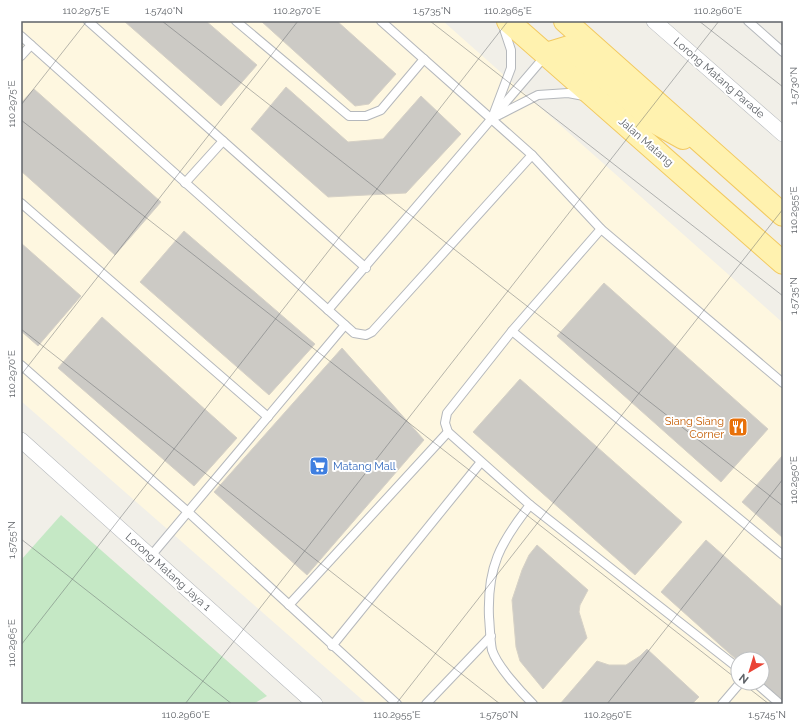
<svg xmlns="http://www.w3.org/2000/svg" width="804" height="725" viewBox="0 0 804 725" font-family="Raleway,sans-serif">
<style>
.commercial{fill:#fef7e0;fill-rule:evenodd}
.green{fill:#c5e8c5}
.building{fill:#cccac5;stroke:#d6d1c6}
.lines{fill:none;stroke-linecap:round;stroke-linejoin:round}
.lane-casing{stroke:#b5b8bc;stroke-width:10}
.street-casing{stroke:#b5b8bc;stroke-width:16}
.primary-casing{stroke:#f2c960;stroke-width:24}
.lane{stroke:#fff;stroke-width:8}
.street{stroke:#fff;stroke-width:15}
.primary{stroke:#fff2af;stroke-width:22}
.ticks{fill:none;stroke:#5f6368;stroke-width:1;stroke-opacity:0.45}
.labels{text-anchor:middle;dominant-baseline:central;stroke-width:4;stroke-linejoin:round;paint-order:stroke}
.street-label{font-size:11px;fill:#5f6368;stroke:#fff}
.food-label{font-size:11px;fill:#c56008;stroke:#fff;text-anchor:end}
.shop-label{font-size:11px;fill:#366cbe;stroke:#fff;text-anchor:start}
.neatline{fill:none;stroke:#5f6368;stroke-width:1.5}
.ticks-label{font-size:10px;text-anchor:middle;fill:#5f6368}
</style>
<rect width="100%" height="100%" fill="#f1efe8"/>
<path class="commercial" d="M21,21H443L783,323V704H367L21,401ZM738,659H762V683H738Z"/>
<path class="green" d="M61,515L267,696L253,704H21V560Z"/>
<g class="building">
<path d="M124,21H206L257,65L221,106Z"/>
<path d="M261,21H337L396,74L369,104L355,106Z"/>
<path d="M286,87L348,142L383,139L421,96L461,134L406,193L328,197L251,129Z"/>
<path d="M34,89L161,202L115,255L21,171V103Z"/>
<path d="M184,231L315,344L269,395L140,282Z"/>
<path d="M21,243L81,296L38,346L21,331Z"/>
<path d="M604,283L768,429L721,482L557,336Z"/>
<path d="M102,317L237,438L194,486L58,368Z"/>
<path d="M342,348L424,440L307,575L214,492Z"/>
<path d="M520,379L682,522L635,575L473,432Z"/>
<path d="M783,455V538L742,502Z"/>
<path d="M706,540L783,608V701L762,682V659H738V661L661,592Z"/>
<path d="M537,545L588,590L580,605L579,612L587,638L543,689L520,661L516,647L512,600L522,570L529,555Z"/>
<path d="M647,649L699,697L692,704H560L597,661L609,665H626L640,656Z"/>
</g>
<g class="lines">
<defs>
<g id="lane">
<path d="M88,21L366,268"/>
<path d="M236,21L349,116H366L381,110L424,59"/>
<path d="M381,21L532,155L601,229L783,383"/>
<path d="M748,21L783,52"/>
<path d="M21,36L354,333L366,335L372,332L532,155"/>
<path d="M21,56L31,45"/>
<path d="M494,113L511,68V50L502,23"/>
<path d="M495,117L538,95L568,93L584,96"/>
<path d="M185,183L223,141"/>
<path d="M21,203L268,417"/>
<path d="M601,229L512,331L447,413L445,423L448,432L530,505L738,668"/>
<path d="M328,310L546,55"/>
<path d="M512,331L783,555"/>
<path d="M21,365L188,512L397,704"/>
<path d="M530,505C500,543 487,567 489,617C490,627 490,640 492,650C497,666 521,692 533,704"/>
<path d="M150,557L345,325"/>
<path d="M289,605L448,432"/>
<path d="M332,646L481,462"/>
<path d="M756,683L780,704"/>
<path d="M426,704L491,636"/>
<path d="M722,704L740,683"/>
</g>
<g id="street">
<path d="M654,21L783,134"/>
<path d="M21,440L315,704"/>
</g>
<g id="primary">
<path d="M508,21L783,263"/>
<path d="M565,21L783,215"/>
<path d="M546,54L569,47L656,123L683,138"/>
</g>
</defs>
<use href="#lane" class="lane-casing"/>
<use href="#street" class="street-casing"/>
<use href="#primary" class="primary-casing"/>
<use href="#lane" class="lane"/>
<use href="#street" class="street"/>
<use href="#primary" class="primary"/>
</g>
<path class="ticks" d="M162,21L783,506M430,21L783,296M699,21L783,87M21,105L87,21M21,120L738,680M21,329L500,704M21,375L298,21M21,539L232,704M21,645L508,21M742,683L769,704M185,704L719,21M396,704L783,209M607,704L783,479"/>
<defs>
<symbol id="restaurant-square" viewBox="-11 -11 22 22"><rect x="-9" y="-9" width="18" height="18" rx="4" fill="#e8710a" stroke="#fff"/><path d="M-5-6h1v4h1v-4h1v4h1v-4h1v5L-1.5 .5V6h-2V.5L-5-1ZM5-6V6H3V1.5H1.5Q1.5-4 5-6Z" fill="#fff"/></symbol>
<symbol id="supermarket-square" viewBox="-11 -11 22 22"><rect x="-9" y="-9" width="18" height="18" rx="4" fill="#3f7fe0" stroke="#fff"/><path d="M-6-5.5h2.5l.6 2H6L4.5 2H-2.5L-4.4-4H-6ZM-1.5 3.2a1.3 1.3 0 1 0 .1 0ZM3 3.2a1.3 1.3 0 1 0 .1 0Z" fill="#fff"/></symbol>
</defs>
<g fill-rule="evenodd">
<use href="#restaurant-square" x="727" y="416" width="22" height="22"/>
<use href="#supermarket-square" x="308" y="455" width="22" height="22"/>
</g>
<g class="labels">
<g class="street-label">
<text transform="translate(719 78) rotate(41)">Lorong Matang Parade</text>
<text transform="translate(646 142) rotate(41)">Jalan Matang</text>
<text transform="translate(168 572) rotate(42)">Lorong Matang Jaya 1</text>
</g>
<g class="food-label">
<text x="724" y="421">Siang Siang<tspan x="724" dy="13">Corner</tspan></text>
</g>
<g class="shop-label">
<text x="333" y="466">Matang Mall</text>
</g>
</g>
<rect width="804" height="725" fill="none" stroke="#ffffff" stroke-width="44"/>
<g transform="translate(750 671) rotate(218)"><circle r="19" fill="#ffffff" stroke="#bfc1c3"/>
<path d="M0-3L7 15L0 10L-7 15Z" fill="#ea4335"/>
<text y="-6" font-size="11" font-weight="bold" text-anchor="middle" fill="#5f6368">N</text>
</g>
<rect x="22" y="22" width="760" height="681" class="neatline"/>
<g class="ticks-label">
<text x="86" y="14">110.2975°E</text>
<text x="164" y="14">1.5740°N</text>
<text x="297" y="14">110.2970°E</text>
<text x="432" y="14">1.5735°N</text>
<text x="508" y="14">110.2965°E</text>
<text x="718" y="14">110.2960°E</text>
<text transform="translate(793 86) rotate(-90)" y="4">1.5730°N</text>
<text transform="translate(11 104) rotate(-90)" y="4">110.2975°E</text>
<text transform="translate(793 210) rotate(-90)" y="4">110.2955°E</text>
<text transform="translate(793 296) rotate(-90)" y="4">1.5735°N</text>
<text transform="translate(11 374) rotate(-90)" y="4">110.2970°E</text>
<text transform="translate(793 480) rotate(-90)" y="4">110.2950°E</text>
<text transform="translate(11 540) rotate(-90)" y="4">1.5755°N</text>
<text transform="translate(11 643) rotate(-90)" y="4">110.2965°E</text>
<text x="186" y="718">110.2960°E</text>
<text x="397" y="718">110.2955°E</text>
<text x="499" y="718">1.5750°N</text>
<text x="608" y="718">110.2950°E</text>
<text x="767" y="718">1.5745°N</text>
</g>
</svg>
